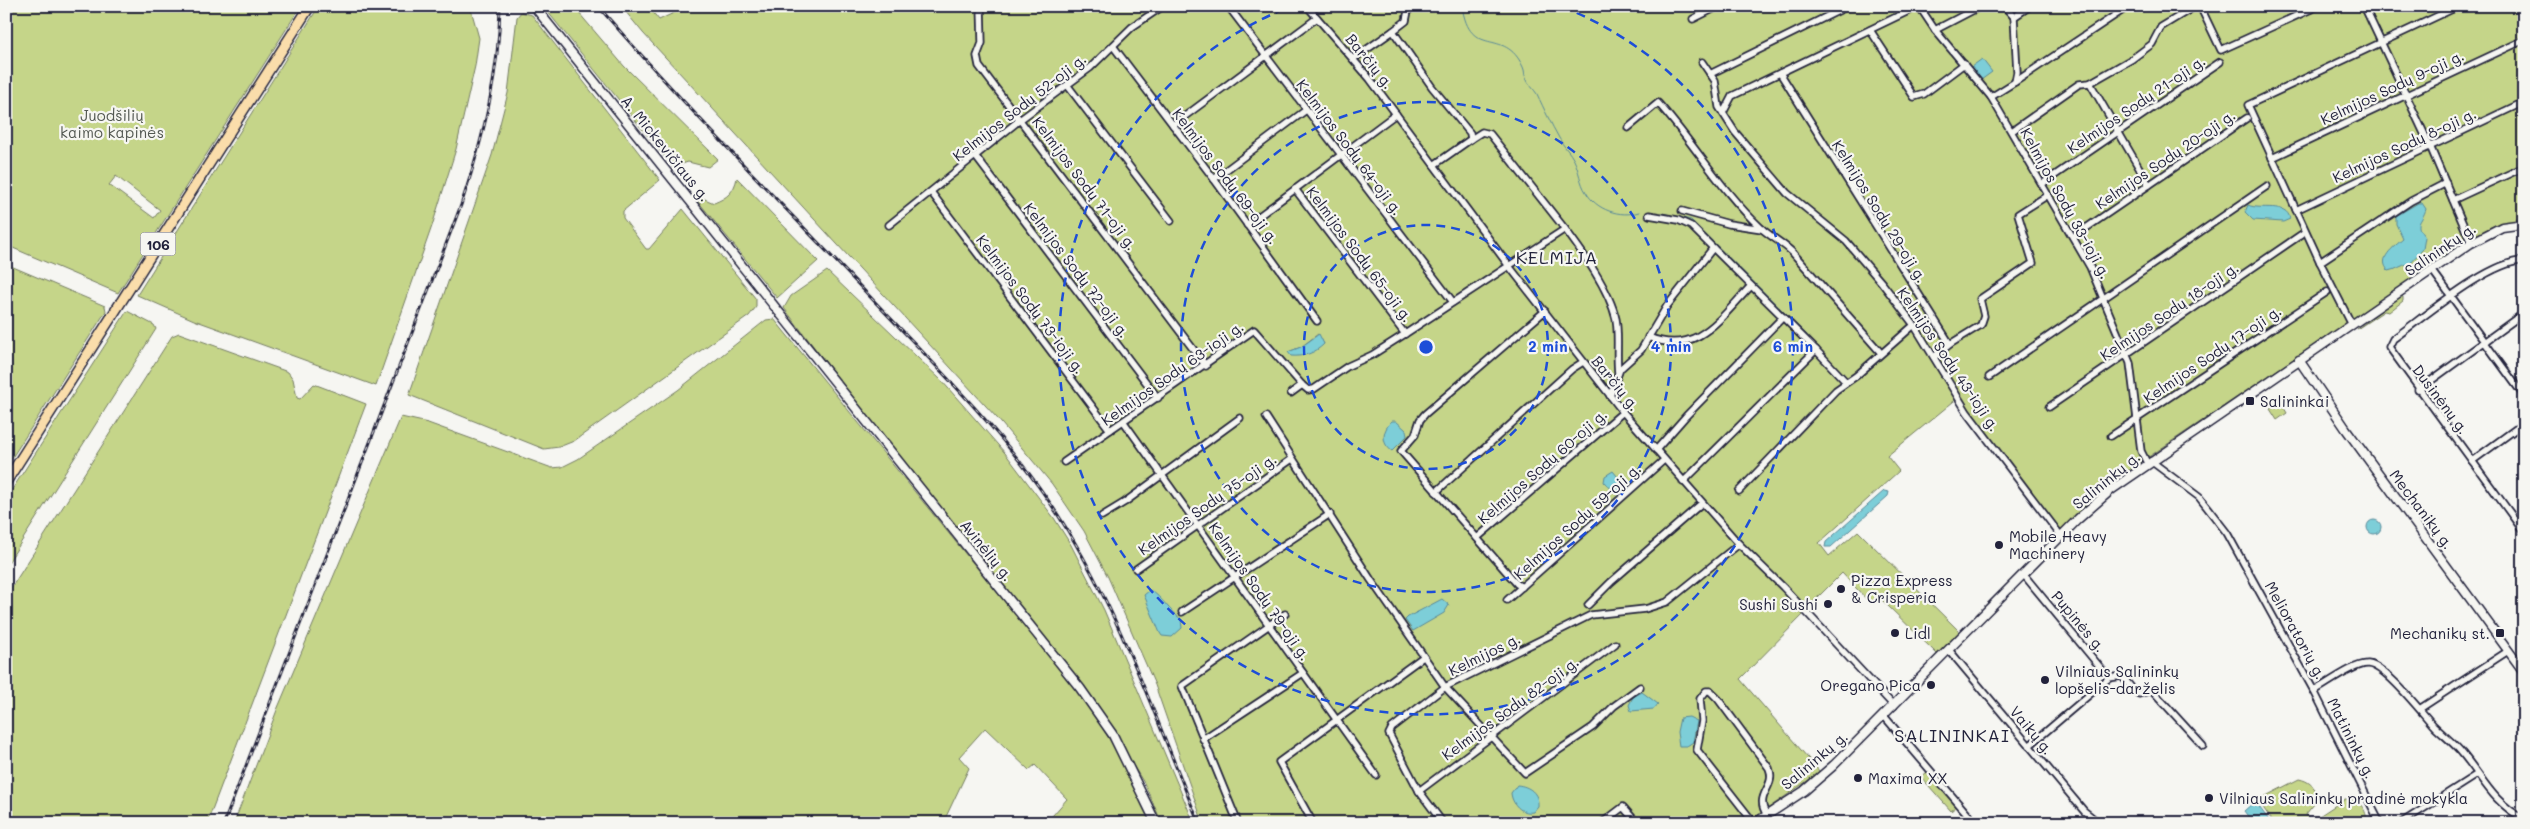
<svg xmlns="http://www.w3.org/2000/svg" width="2530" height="829" viewBox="0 0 2530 829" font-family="Mali,sans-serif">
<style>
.green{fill:#c5d589;stroke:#747c62;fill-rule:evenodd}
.water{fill:#7dced8;stroke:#598999}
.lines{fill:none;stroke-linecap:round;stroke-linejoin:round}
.stream{stroke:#598999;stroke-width:1}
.minor-casing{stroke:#22223b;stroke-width:9}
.secondary-casing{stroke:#22223b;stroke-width:11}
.primary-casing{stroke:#22223b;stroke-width:12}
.minor{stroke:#f6f6f2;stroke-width:5.5}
.secondary{stroke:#f6f6f2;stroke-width:8}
.primary{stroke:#faddab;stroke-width:9}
.rail-casing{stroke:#22223b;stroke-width:3}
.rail{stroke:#f6f6f2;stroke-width:1;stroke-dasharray:4;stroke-linecap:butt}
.ring{fill:none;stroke:#1d4ed8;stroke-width:2.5;stroke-dasharray:9 6}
.poi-dot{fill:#22223b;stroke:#f6f6f2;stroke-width:2}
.labels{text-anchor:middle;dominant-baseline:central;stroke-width:4.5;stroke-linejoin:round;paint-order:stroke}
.shield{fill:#f6f6f2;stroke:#626272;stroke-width:1}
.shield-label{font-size:14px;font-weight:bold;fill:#22223b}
.street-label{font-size:15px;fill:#22223b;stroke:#f6f6f2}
.park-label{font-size:15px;fill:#535852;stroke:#f6f6f2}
.poi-label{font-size:15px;fill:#22223b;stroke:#f6f6f2;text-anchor:start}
.quarter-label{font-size:18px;letter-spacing:1px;fill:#22223b;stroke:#f6f6f2}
.centre{fill:#1d4ed8;stroke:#f6f6f2;stroke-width:2.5}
.ring-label{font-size:15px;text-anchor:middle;font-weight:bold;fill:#1d4ed8;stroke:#f6f6f2;stroke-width:4.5;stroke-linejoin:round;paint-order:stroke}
</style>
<rect width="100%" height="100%" fill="#f6f6f2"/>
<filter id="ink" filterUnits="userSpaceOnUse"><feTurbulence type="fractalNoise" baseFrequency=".02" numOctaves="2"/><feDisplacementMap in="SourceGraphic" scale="10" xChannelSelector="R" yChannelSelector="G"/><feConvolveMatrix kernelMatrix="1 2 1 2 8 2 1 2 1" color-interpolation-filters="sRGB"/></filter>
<g filter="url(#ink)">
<g class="green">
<path d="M6,6H301L118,293L6,245ZM116,176L160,210L154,218L109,185Z"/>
<path d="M319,6H470L479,38L475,66L456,149L432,226L376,386L194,320L137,295Z"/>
<path d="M543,6H573L624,66L718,159L708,167L688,162L673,167Z"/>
<path d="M621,6H648L659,20L688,6H2524V220L2491,227L2474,237L2113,481L2061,530L1959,397L1887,456L1899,471L1819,543L1829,556L1858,531L1961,633L1938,655L1882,600L1869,602L1842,573L1807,608L1805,607L1804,614L1740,679L1820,772L1747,823H1203L1155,685L1108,577L1084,531L1052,484L997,418L643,33ZM1318,334L1324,344L1288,352L1301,347Z"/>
<path d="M521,12L532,15L660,180L623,211V218L646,249H649L683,209L756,299V307L749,316L574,441L559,447L544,449L409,395L492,155L508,93L517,17Z"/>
<path d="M737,178L818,261L777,298L697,200L700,197L714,203C727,198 734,192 737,178Z"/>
<path d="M6,264L105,306L106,311L6,467Z"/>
<path d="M827,271L941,380L1005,453L1054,518L1071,545L1104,610L1194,823H1162L1144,783L1086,690L873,424L784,308L791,296Z"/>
<path d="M2400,296L2403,297V301L2389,312L2384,311L2357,329Z"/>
<path d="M127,311L154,325L156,329L6,566V499Z"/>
<path d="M774,319L1087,703L1121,758L1153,823H1046L1067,799L1035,765L1029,770L985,728L959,757L969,768L943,823H234L277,710L401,417L428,423L552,468L562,467L578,459L678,390L766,320Z"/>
<path d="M179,333L288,372L293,379L297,398L300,399L314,384L366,404L207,823H17L6,807V596L172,336Z"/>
<path d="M2281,403L2287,413L2277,420L2270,409Z"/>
<path d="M1927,772L1957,806L1951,811L1921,777Z"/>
<path d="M2299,779C2309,781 2314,786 2318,795L2315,803L2306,814L2308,819L2313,820L2345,799C2359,799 2367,809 2367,823H2274L2259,802L2262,798Z"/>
</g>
<g class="water">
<path d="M1982,59L1992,72L1981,80L1971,67Z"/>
<path d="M2418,203H2422L2426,209C2422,223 2413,223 2425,237L2423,249L2409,264C2401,265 2396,270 2389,271C2376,259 2394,247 2403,239L2396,224V216Z"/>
<path d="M2248,205C2260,211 2287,201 2290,219L2283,222L2253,220L2245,212Z"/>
<path d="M1319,334L1324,344C1315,353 1304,357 1291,356L1288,352L1301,347Z"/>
<path d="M1392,421H1396L1406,430L1407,436L1392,451C1380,443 1383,429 1392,421Z"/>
<path d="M1613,471L1627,488L1622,494H1617L1604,482L1605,476Z"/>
<path d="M1884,491L1889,492L1888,496L1831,547H1825L1826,542Z"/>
<circle cx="2374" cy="527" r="7"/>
<path d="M1150,590C1162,597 1169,611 1181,619L1182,628L1172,637L1162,636L1160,633L1144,595Z"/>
<path d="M1442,599L1449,605L1444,613L1413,631L1405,620L1408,617Z"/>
<path d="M1642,692L1658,704L1654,709L1631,711L1629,705L1633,697Z"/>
<path d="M1689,717L1697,721L1693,742L1687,746H1679L1677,732L1680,718Z"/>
<path d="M1517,785C1529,786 1539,793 1538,806L1533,812C1521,814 1512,804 1511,793Z"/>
<path d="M2253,803L2257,804L2271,823H2253L2244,811Z"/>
</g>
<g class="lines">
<g class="stream">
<path d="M1462,6C1470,61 1504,25 1523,67C1525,71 1524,75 1526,78C1528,84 1534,89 1537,94C1544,109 1551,124 1559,138C1563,146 1570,152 1574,160C1579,170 1580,183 1586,192C1596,210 1620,218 1639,212"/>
<path d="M1662,213L1691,220L1807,335"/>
</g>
<defs>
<g id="minor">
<path d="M981,6L982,43L977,56L979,66L1206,366"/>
<path d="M1228,6L1453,302"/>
<path d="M1307,6L1370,79L1509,266L1623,412L1739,544L1783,587L1894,706"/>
<path d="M1919,6L1935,30L1991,97L2090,267L2130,363L2141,451L2147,463"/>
<path d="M2004,6L2014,17"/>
<path d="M2200,6L2221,50L2318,6"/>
<path d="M2364,6L2430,146L2471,243"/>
<path d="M1693,19L1719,6"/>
<path d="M1870,30L1914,97L1924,94L1964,64"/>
<path d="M1935,30L1981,6"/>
<path d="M1113,46L1214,179L1317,321"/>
<path d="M1353,59L1393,31"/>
<path d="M1702,62L1715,81L1719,107L1735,132L1787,193L1846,241L1882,283L1914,325L1967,412L2061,536"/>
<path d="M1780,73L1950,344L1934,357"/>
<path d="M1710,74L1848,6"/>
<path d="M2015,82L2129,6"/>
<path d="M2090,83L2149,185"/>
<path d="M1068,86L1171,221"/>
<path d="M1991,97L2015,82L2017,72L2014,17L2030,6"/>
<path d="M1723,113L1732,96L1919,6"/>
<path d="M1173,125L1317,18"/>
<path d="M1628,128L1658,103C1694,143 1721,191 1761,228C1771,237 1783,243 1792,252L1881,353"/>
<path d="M2012,131L2079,84L2090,83L2132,59L2152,44L2161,27L2194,7"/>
<path d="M976,157L1158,398"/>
<path d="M2272,158L2524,40"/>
<path d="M1434,165L1471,139"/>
<path d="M1214,179L1306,110"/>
<path d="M2042,184L2220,62"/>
<path d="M1295,189L1405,334"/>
<path d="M931,192L1110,430"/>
<path d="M2453,200L2524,167"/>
<path d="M2296,210L2524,102"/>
<path d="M1682,211L1729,224L1762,229"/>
<path d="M1649,215L1678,220L1691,226L1816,350L1846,382"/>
<path d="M889,225L1021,119L1090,68L1132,27L1163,6"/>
<path d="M1247,225L1396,114"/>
<path d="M1565,229C1583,253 1609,289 1616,319C1619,336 1616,355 1618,373"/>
<path d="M2073,237L2247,118"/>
<path d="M2524,261C2490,260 2423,318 2393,339L2389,347L2524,532"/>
<path d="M2320,262L2248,105L2459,6"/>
<path d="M2432,270L2524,396"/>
<path d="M2352,325L2320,262L2411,201L2446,183"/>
<path d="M1648,337C1697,357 1720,318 1751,286"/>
<path d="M1950,344L1981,325L1984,316L1980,299L2033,263L2018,214L2048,195"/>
<path d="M1989,377L2267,186"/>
<path d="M2418,390L2524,313"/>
<path d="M1291,393L1302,385"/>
<path d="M1610,396L1620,369L1641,350L1667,306L1713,248"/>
<path d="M2049,407L2302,234"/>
<path d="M1266,417L1371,580L1445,687L1591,615L1645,609L1667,602L1739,544"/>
<path d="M1124,422L1376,775"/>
<path d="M2111,436L2327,292"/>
<path d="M1656,450L1686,416L1783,317"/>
<path d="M2151,461L2199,497L2227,533L2314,691C2327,684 2355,663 2368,664C2385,665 2422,713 2434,726C2443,735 2454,743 2462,753C2483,778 2492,802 2524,819"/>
<path d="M2472,461L2524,423"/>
<path d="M1064,462L1254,330L1302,385L1308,390L1314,389L1348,366L1372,355L1405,334L1565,229L1490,134L1482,132L1471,139L1470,133L1432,87L1393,31L1406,21L1409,6"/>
<path d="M1683,482L1816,350"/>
<path d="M1739,491L1836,390L1856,376L1914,325"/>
<path d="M1436,492L1572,369L1583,362"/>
<path d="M1102,516L1125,502L1240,418"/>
<path d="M1477,538L1623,412"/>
<path d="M1136,569L1292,459"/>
<path d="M2024,575L2109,678L2122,676L2134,691L2139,694L2152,690L2203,746"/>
<path d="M1522,587L1517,584L1401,451L1415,435L1420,420L1425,414L1545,311"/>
<path d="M1507,600L1664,460"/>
<path d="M1588,605L1611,582L1702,503"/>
<path d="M1182,612L1330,514"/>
<path d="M1949,650L2084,811L2099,823"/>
<path d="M2314,691L2380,823"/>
<path d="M2421,708L2508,651"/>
<path d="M1884,716L1975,823"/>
<path d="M1203,739L1303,673"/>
<path d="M2029,746L2109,678"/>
<path d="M1419,791L1615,644"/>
<path d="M1238,823L1182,686L1285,614"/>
<path d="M1313,823L1279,762L1423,657"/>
<path d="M1443,823L1419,791L1389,734L1392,728L1445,687L1525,773L1593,727L1614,706L1640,687"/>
<path d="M1602,823L1623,807L1637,823"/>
<path d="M1754,823L1697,750L1702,721L1700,699L1706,691H1710L1718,699L1769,768C1777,788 1753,794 1767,815"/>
<path d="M2401,823L2476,775"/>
</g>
<g id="secondary">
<path d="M534,6L1080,688L1113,735L1156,823"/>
<path d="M2299,360L2346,429L2524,672"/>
<path d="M1755,823L1804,791L1834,765L2078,519L2111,490L2471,243L2502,227L2524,224"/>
</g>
<path id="primary" d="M6,482L310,6"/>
</defs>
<use href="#minor" class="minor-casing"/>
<use href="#secondary" class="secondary-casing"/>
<use href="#primary" class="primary-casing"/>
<use href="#minor" class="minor"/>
<use href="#secondary" class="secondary"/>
<use href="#primary" class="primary"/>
<defs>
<g id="rail">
<path d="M598,6C687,109 783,205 876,303C935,365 997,426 1046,497C1114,595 1153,713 1199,823"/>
<path d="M224,823L461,205C483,139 499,76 500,6"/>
</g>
</defs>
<use href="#rail" class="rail-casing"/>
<use href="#rail" class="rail"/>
</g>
</g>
<g class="ring">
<circle cx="1426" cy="347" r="122"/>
<circle cx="1426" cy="347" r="245"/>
<path d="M1563 7A367 367 0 1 1 1289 7"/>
</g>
<g class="poi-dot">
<rect x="2245" y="396" width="10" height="10" rx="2.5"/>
<circle cx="1999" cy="545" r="5"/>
<circle cx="1841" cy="589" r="5"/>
<circle cx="1828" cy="604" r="5"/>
<circle cx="1895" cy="633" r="5"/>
<rect x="2495" y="628" width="10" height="10" rx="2.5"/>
<circle cx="2045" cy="680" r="5"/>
<circle cx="1931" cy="685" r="5"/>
<circle cx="1858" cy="778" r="5"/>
<circle cx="2209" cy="798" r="5"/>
</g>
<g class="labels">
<rect class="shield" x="140.5" y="232.5" width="35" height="23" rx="4"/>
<g class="shield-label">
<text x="158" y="244">106</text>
</g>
<g class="street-label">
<text transform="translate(1370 61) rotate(51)">Barčių g.</text>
<text transform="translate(2392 87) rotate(-25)">Kelmijos Sodų 9-oji g.</text>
<text transform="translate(2136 104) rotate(-34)">Kelmijos Sodų 21-oji g.</text>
<text transform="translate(1019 107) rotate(-38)">Kelmijos Sodų 52-oji g.</text>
<text transform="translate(2404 145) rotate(-25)">Kelmijos Sodų 8-oji g.</text>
<text transform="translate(1350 147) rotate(53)">Kelmijos Sodų 64-oji g.</text>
<text transform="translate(666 148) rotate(51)">A. Mickevičiaus g.</text>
<text transform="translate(2165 159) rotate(-34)">Kelmijos Sodų 20-oji g.</text>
<text transform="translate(1226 176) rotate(53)">Kelmijos Sodų 69-oji g.</text>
<text transform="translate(1085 183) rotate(53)">Kelmijos Sodų 71-oji g.</text>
<text transform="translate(2066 203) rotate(61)">Kelmijos Sodų 33-ioji g.</text>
<text transform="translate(1880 211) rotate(58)">Kelmijos Sodų 29-oji g.</text>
<text transform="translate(2440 249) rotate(-34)">Salininkų g.</text>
<text transform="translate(1360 254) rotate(53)">Kelmijos Sodų 65-oji g.</text>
<text transform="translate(1077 270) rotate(53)">Kelmijos Sodų 72-oji g.</text>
<text transform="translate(1031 304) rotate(53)">Kelmijos Sodų 73-ioji g.</text>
<text transform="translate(2169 311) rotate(-34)">Kelmijos Sodų 18-oji g.</text>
<text transform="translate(2212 354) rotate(-34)">Kelmijos Sodų 17-oji g.</text>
<text transform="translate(1949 359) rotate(56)">Kelmijos Sodų 43-ioji g.</text>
<text transform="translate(1172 373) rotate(-35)">Kelmijos Sodų 63-ioji g.</text>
<text transform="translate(1616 383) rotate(51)">Barčių g.</text>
<text transform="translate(2441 399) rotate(53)">Dusinėnų g.</text>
<text transform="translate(1542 466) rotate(-41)">Kelmijos Sodų 60-oji g.</text>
<text transform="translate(2106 480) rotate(-39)">Salininkų g.</text>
<text transform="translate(1207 504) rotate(-35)">Kelmijos Sodų 75-oji g.</text>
<text transform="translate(2422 509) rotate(53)">Mechanikų g.</text>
<text transform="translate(1577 521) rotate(-42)">Kelmijos Sodų 59-oji g.</text>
<text transform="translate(987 550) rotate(51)">Avinėlių g.</text>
<text transform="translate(1260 591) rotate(55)">Kelmijos Sodų 79-oji g.</text>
<text transform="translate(2079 621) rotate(50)">Pupinės g.</text>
<text transform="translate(2296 630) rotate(61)">Melioratorių g.</text>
<text transform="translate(1484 654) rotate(-26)">Kelmijos g.</text>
<text transform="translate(1510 708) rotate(-36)">Kelmijos Sodų 82-oji g.</text>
<text transform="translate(2032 730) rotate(50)">Vaikų g.</text>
<text transform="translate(2352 738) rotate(63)">Matininkų g.</text>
<text transform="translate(1814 760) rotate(-40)">Salininkų g.</text>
</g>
<g class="park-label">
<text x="112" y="115">Juodšilių<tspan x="112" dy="17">kaimo kapinės</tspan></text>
</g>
<g class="poi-label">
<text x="2260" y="401">Salininkai</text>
<text x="2009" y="536">Mobile Heavy<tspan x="2009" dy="17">Machinery</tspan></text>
<text x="1851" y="580">Pizza Express<tspan x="1851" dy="17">&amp; Crisperia</tspan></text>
<text x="1818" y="604" text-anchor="end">Sushi Sushi</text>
<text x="1905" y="633">Lidl</text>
<text x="2490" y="633" text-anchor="end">Mechanikų st.</text>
<text x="2055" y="671">Vilniaus Salininkų<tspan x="2055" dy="17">lopšelis-darželis</tspan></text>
<text x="1921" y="685" text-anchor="end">Oregano Pica</text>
<text x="1868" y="778">Maxima XX</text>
<text x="2219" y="798">Vilniaus Salininkų pradinė mokykla</text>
</g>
<g class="quarter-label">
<text x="1557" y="257">KELMIJA</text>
<text x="1952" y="735">SALININKAI</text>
</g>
</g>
<circle cx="1426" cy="347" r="8" class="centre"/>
<g class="ring-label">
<text x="1548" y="352">2 min</text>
<text x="1671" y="352">4 min</text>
<text x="1793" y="352">6 min</text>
</g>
<rect width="2530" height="829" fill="none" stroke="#f6f6f2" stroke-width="25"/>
<rect x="12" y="12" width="2505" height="804" fill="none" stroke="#22223b" stroke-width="2" filter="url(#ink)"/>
</svg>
